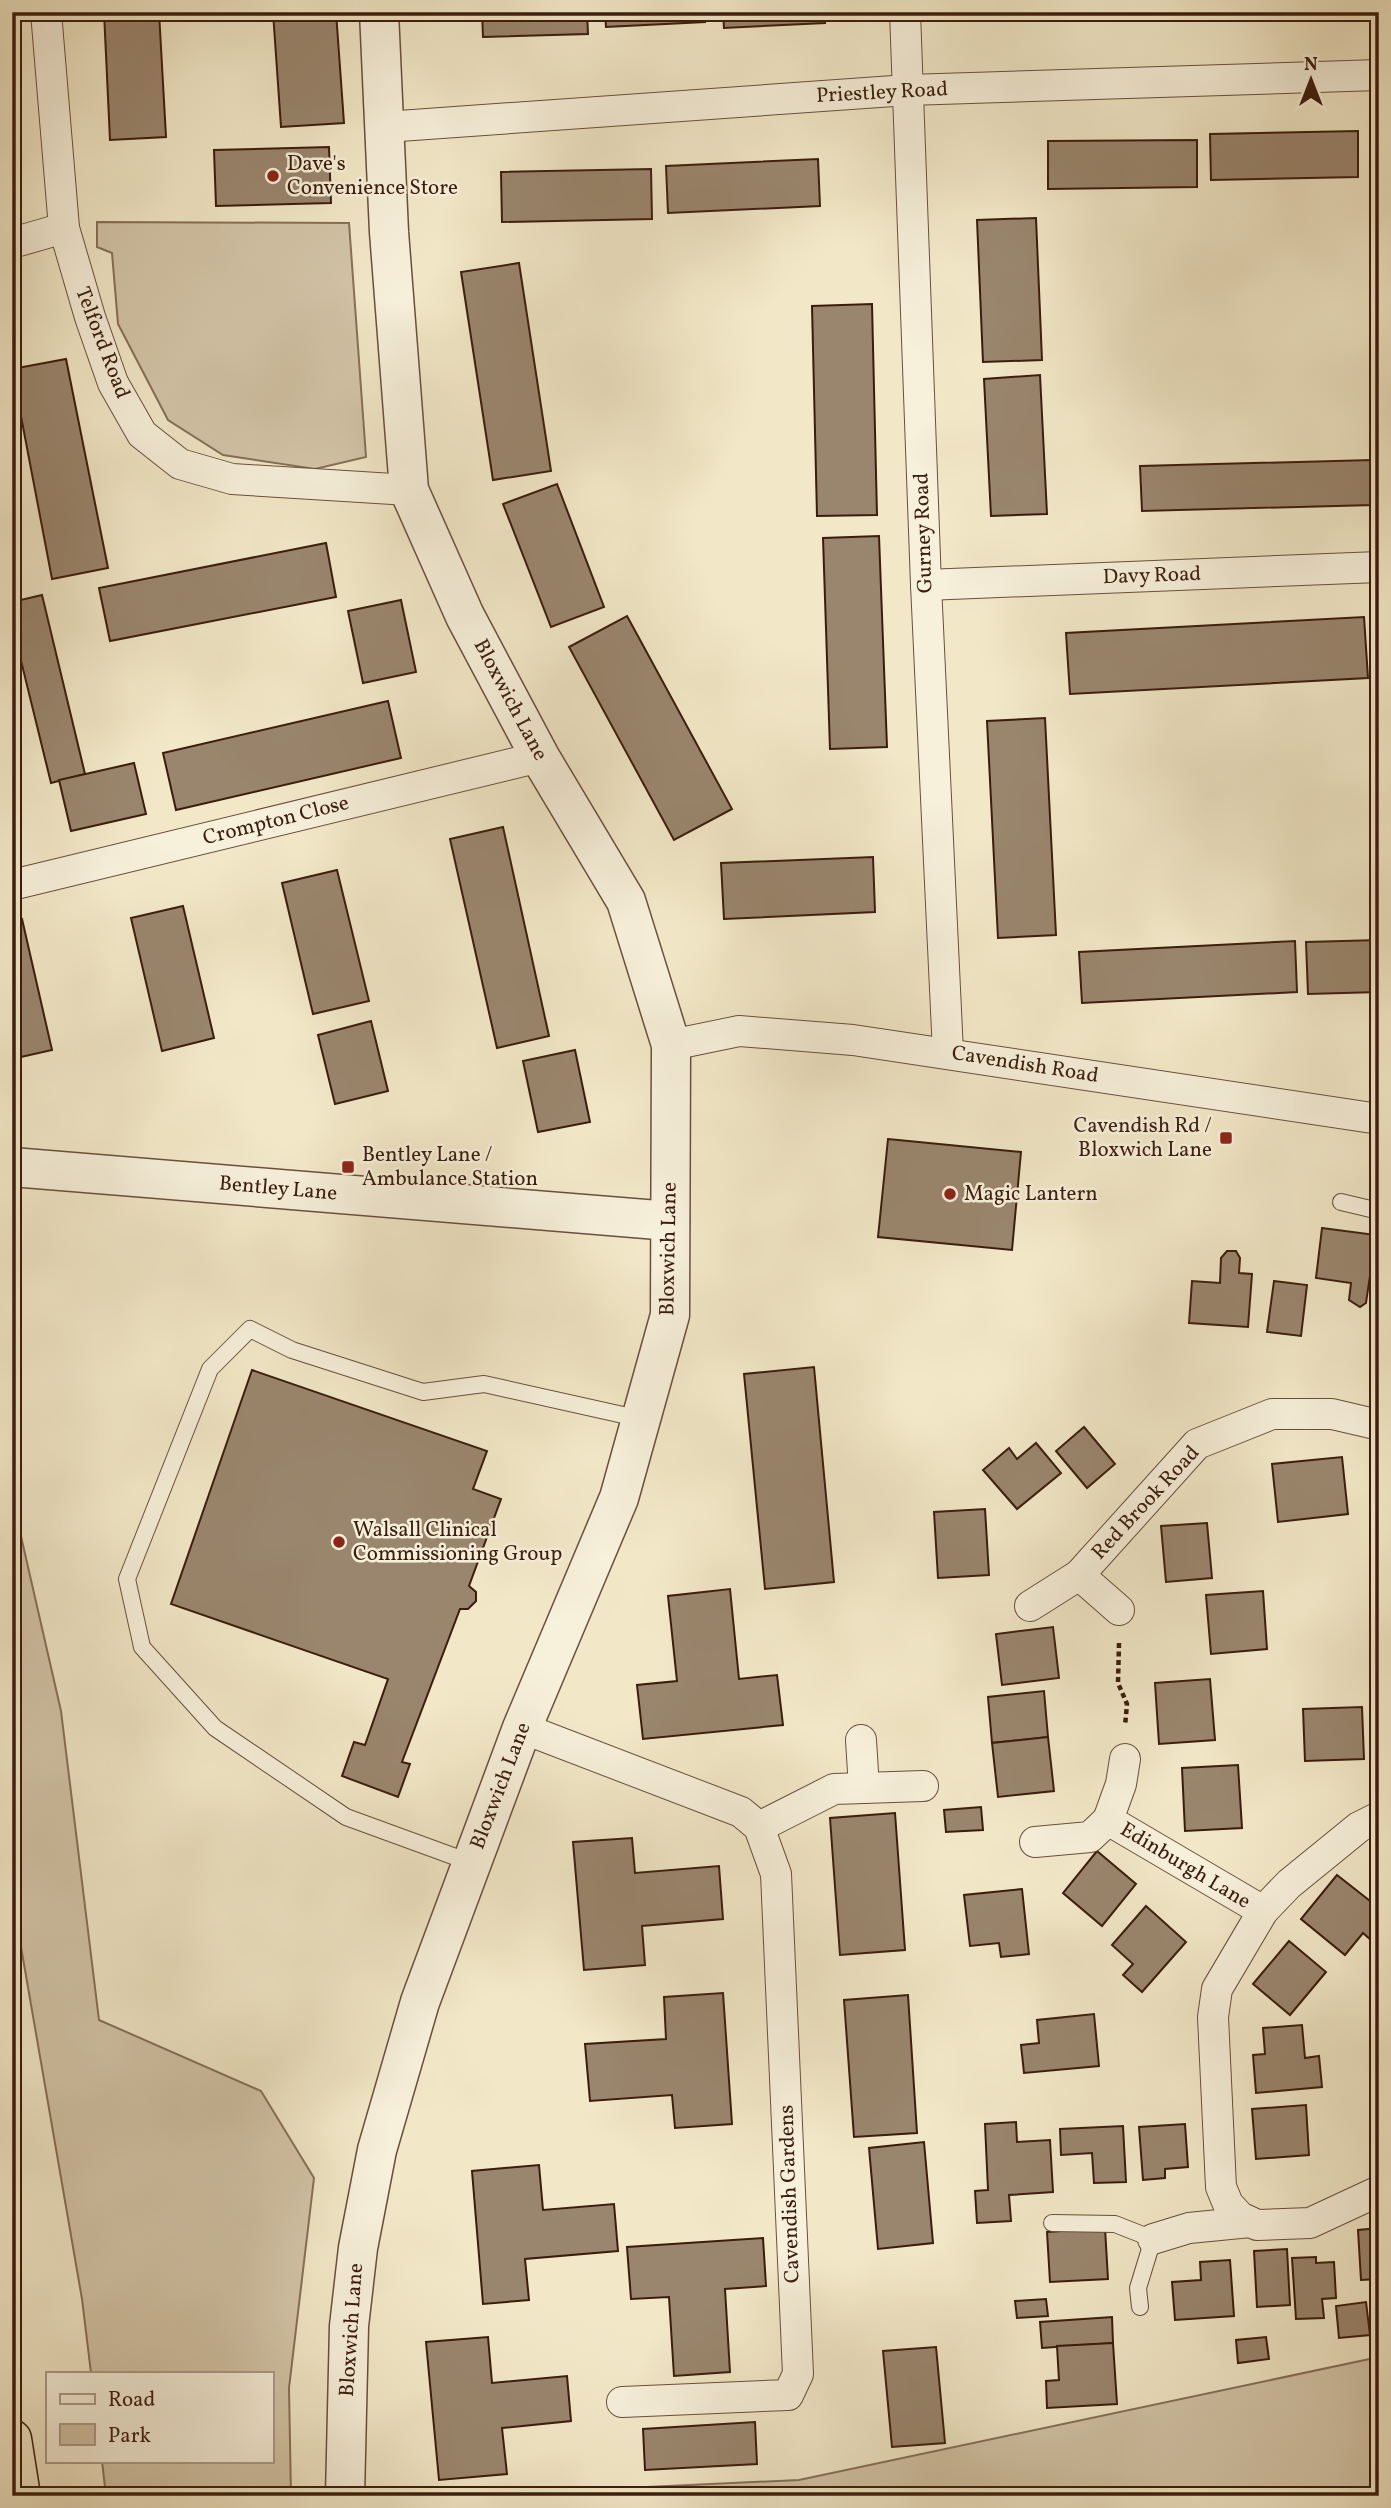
<svg xmlns="http://www.w3.org/2000/svg" width="1391" height="2508" viewBox="0 0 1391 2508" font-family="Vollkorn,serif">
<style>
.green{fill:#d3c5a8;stroke:#87705a;stroke-width:2}
.building{fill:#9a866e;stroke:#3b1c0d;stroke-width:2}
.lines{fill:none;stroke-linecap:round;stroke-linejoin:round}
.service-casing{stroke:#694f3c;stroke-width:18}
.minor-casing{stroke:#694f3c;stroke-width:32}
.tertiary-casing{stroke:#694f3c;stroke-width:41}
.motorway-casing{stroke:#3b1c0d;stroke-width:41}
.path{stroke:#3b1c0d;stroke-width:4.5;stroke-dasharray:5 3.5;stroke-linecap:butt}
.service{stroke:#f7f0db;stroke-width:16}
.minor{stroke:#f7f0db;stroke-width:30}
.tertiary{stroke:#f7f0db;stroke-width:38}
.motorway{stroke:#f2e8c8;stroke-width:38}
.poi-dot{fill:#8f2418;stroke:#f7f0db;stroke-width:2.5}
.labels{text-anchor:middle;dominant-baseline:central;stroke-width:5;stroke-linejoin:round;paint-order:stroke}
.street-label{font-size:21px;fill:#3b1c0d;stroke:#f7f0db}
.poi-label{font-size:21px;fill:#3b1c0d;stroke:#f7f0db;text-anchor:start}
</style>
<rect width="100%" height="100%" fill="#f2e8c8"/>
<filter id="stains"><feTurbulence type="fractalNoise" baseFrequency=".00286" numOctaves="4"/><feColorMatrix values="0 0 0 0 .2 0 0 0 0 .09 0 0 0 0 .02 0 0 0 .5 -.17"/></filter>
<radialGradient id="worn" r=".72"><stop offset=".6" stop-color="#630" stop-opacity="0"/><stop offset="1" stop-color="#630" stop-opacity=".3"/></radialGradient>
<g class="green">
<path d="M97,222L349,223L366,457L315,469L223,455L168,420L118,324L112,253L97,247Z"/>
<path d="M12,1497L61,1711L99,2020L261,2091L314,2178L289,2388L291,2496H106L102,2461H271V2373H91L82,2299L12,1895Z"/>
<path d="M1379,2357V2496H452L799,2480Z"/>
</g>
<g class="building">
<path d="M104,12H159L166,137L110,140Z"/>
<path d="M273,12H336L344,123L281,127Z"/>
<path d="M482,12H587L588,34L483,37Z"/>
<path d="M605,12H704L705,22L606,27Z"/>
<path d="M723,12H825V23L724,28Z"/>
<path d="M1046,12H1199V15L1046,20Z"/>
<path d="M12,31L20,146L12,147Z"/>
<path d="M1358,131V177L1211,180L1210,134Z"/>
<path d="M1197,140V187L1048,189V141Z"/>
<path d="M329,147L331,203L216,206L214,150Z"/>
<path d="M1373,156H1379V207H1375Z"/>
<path d="M818,159L820,206L668,213L666,166Z"/>
<path d="M651,169L652,219L502,222L501,172Z"/>
<path d="M1036,218L1042,360L983,362L977,220Z"/>
<path d="M519,263L551,471L493,480L461,272Z"/>
<path d="M872,304L877,515L817,516L812,306Z"/>
<path d="M66,359L108,568L52,579L12,369Z"/>
<path d="M1040,375L1047,514L991,516L984,379Z"/>
<path d="M1372,460L1373,505L1142,511L1140,466Z"/>
<path d="M557,484L604,607L551,627L503,504Z"/>
<path d="M879,536L887,747L830,749L823,538Z"/>
<path d="M326,543L336,597L110,641L99,588Z"/>
<path d="M42,595L85,774L51,783L12,624V602Z"/>
<path d="M401,600L416,672L363,683L348,611Z"/>
<path d="M627,616L732,809L674,840L569,647Z"/>
<path d="M1364,617L1368,678L1070,694L1066,633Z"/>
<path d="M388,701L401,758L176,810L163,753Z"/>
<path d="M1045,718L1056,935L998,938L987,721Z"/>
<path d="M134,763L146,814L71,831L59,780Z"/>
<path d="M503,827L549,1036L497,1048L450,839Z"/>
<path d="M873,857L875,912L724,919L721,863Z"/>
<path d="M337,870L369,1001L313,1014L282,883Z"/>
<path d="M183,906L214,1038L162,1051L131,918Z"/>
<path d="M22,919L52,1050L12,1059V921Z"/>
<path d="M1379,940V992L1308,994L1306,942Z"/>
<path d="M1295,941L1297,992L1082,1003L1079,952Z"/>
<path d="M371,1021L388,1091L335,1104L318,1035Z"/>
<path d="M575,1050L590,1122L538,1132L523,1061Z"/>
<path d="M888,1139L1021,1152L1012,1250L878,1237Z"/>
<path d="M1322,1228L1376,1235L1366,1303L1360,1307L1349,1300L1351,1283L1316,1278Z"/>
<path d="M1227,1251H1236L1240,1258L1239,1273L1252,1274L1248,1327L1189,1323L1192,1281L1220,1283L1221,1258Z"/>
<path d="M1379,1257V1295L1374,1294Z"/>
<path d="M1274,1281L1307,1285L1301,1336L1267,1332Z"/>
<path d="M814,1367L834,1582L765,1589L744,1374Z"/>
<path d="M252,1370L487,1451L473,1489L501,1499L469,1586L476,1592V1601L468,1609H460L402,1762L410,1764L398,1797L342,1776L354,1742L365,1745L388,1679L171,1604Z"/>
<path d="M1084,1427L1115,1464L1087,1488L1056,1451Z"/>
<path d="M1036,1443L1061,1473L1017,1509L983,1470L1009,1448L1017,1459Z"/>
<path d="M1342,1457L1348,1514L1278,1522L1272,1464Z"/>
<path d="M985,1509L989,1575L938,1578L934,1512Z"/>
<path d="M1207,1523L1212,1578L1166,1582L1161,1526Z"/>
<path d="M730,1589L739,1679L777,1675L783,1725L643,1739L637,1685L677,1681L668,1596Z"/>
<path d="M1263,1591L1267,1649L1211,1654L1206,1595Z"/>
<path d="M1053,1627L1059,1678L1002,1685L996,1634Z"/>
<path d="M1210,1679L1215,1740L1159,1744L1155,1683Z"/>
<path d="M1044,1691L1048,1737L992,1743L988,1697Z"/>
<path d="M1362,1707L1364,1759L1305,1761L1303,1709Z"/>
<path d="M1048,1737L1054,1791L998,1797L992,1743Z"/>
<path d="M1238,1765L1242,1828L1185,1831L1182,1768Z"/>
<path d="M981,1807L983,1830L946,1832L944,1810Z"/>
<path d="M895,1813L905,1950L840,1955L830,1818Z"/>
<path d="M632,1838L635,1873L719,1866L723,1919L642,1926L645,1965L584,1970L573,1842Z"/>
<path d="M1097,1851L1136,1884L1102,1926L1063,1893Z"/>
<path d="M1337,1875L1379,1908V1933L1372,1941L1363,1933L1345,1955L1301,1919Z"/>
<path d="M1022,1889L1029,1954L1001,1957L999,1943L970,1946L964,1895Z"/>
<path d="M1146,1906L1186,1942L1142,1992L1123,1975L1133,1964L1112,1945Z"/>
<path d="M1289,1941L1326,1972L1290,2015L1253,1984Z"/>
<path d="M723,1993L732,2124L675,2128L672,2095L590,2101L585,2044L666,2039L664,1997Z"/>
<path d="M908,1995L917,2133L854,2137L844,2000Z"/>
<path d="M1094,2014L1099,2066L1024,2073L1021,2045L1039,2043L1037,2020Z"/>
<path d="M1302,2025L1305,2058L1319,2056L1322,2087L1256,2093L1253,2055L1265,2054L1263,2028Z"/>
<path d="M1306,2105L1309,2155L1256,2159L1252,2109Z"/>
<path d="M1016,2122L1017,2142L1050,2140L1053,2192L1009,2195L1011,2221L977,2223L975,2191L988,2190L985,2124Z"/>
<path d="M1185,2124L1188,2167L1165,2169V2178L1143,2180L1139,2127Z"/>
<path d="M1123,2126L1126,2182L1094,2183L1092,2153L1061,2155L1060,2129Z"/>
<path d="M924,2142L933,2243L878,2249L869,2148Z"/>
<path d="M539,2165L543,2210L614,2204L618,2251L525,2259L529,2300L483,2304L472,2171Z"/>
<path d="M1105,2228L1108,2279L1050,2282L1047,2232Z"/>
<path d="M1379,2228V2279L1361,2280L1358,2230Z"/>
<path d="M763,2238L766,2286L725,2289L730,2372L674,2376L669,2297L631,2299L627,2247Z"/>
<path d="M1287,2249L1290,2305L1257,2307L1254,2251Z"/>
<path d="M1316,2257V2263L1334,2262L1336,2298L1322,2299L1324,2318L1296,2319L1292,2258Z"/>
<path d="M1230,2260L1234,2316L1175,2320L1172,2282L1201,2280L1200,2262Z"/>
<path d="M1046,2299L1048,2316L1017,2318L1015,2301Z"/>
<path d="M1366,2302L1370,2335L1339,2338L1336,2306Z"/>
<path d="M1112,2317L1113,2343L1042,2348L1040,2322Z"/>
<path d="M488,2337L492,2383L567,2376L571,2421L502,2428L507,2474L439,2480L426,2342Z"/>
<path d="M1266,2337L1269,2359L1238,2363L1236,2340Z"/>
<path d="M1113,2343L1117,2404L1047,2408L1046,2381L1059,2380L1057,2346Z"/>
<path d="M936,2347L945,2443L892,2447L883,2351Z"/>
<path d="M755,2422L757,2464L645,2470L643,2429Z"/>
</g>
<g class="lines">
<defs>
<g id="service">
<path d="M1341,1202L1379,1211"/>
<path d="M472,1863L346,1817L215,1728L142,1647L127,1579L210,1369L250,1329L292,1350L423,1392L484,1384L641,1419"/>
<path d="M1052,2223L1115,2224L1153,2239L1138,2288L1140,2307"/>
</g>
<g id="minor">
<path d="M46,12L64,228L90,317L113,383L142,434L180,464L232,479L409,490"/>
<path d="M905,12L926,585L948,1053"/>
<path d="M385,127L908,90L1379,75"/>
<path d="M12,243L64,228"/>
<path d="M926,585L1379,567"/>
<path d="M12,885L540,757"/>
<path d="M671,1045L739,1031L853,1040L1379,1119"/>
<path d="M1079,1575L1119,1610"/>
<path d="M1030,1606L1079,1575L1197,1444L1272,1414H1332L1379,1425"/>
<path d="M522,1728L741,1812L759,1827L776,1874L798,2374L788,2395L622,2402"/>
<path d="M861,1740L864,1788"/>
<path d="M1125,1759L1121,1784L1108,1820L1263,1911"/>
<path d="M1379,1817L1359,1827L1289,1884L1263,1911L1217,1989L1213,2017L1221,2187L1228,2204L1240,2217L1257,2225L1310,2223L1379,2191"/>
<path d="M759,1827L834,1789L923,1786"/>
<path d="M1035,1842L1090,1837L1108,1820"/>
<path d="M1153,2239L1189,2228L1250,2222"/>
</g>
<g id="tertiary">
<path d="M12,1167L670,1221"/>
<path d="M345,2496L349,2326L358,2248L377,2150L420,2002L522,1728L619,1498L670,1315L671,1045L626,901L540,757L465,616L409,490L389,232L379,12"/>
</g>
<path id="motorway" d="M12,2439L21,2496"/>
</defs>
<use href="#service" class="service-casing"/>
<use href="#minor" class="minor-casing"/>
<use href="#tertiary" class="tertiary-casing"/>
<use href="#motorway" class="motorway-casing"/>
<path class="path" d="M1119,1643L1118,1683L1127,1704L1125,1726"/>
<use href="#service" class="service"/>
<use href="#minor" class="minor"/>
<use href="#tertiary" class="tertiary"/>
<use href="#motorway" class="motorway"/>
</g>
<g class="poi-dot">
<circle cx="273" cy="176" r="7"/>
<rect x="1219" y="1131" width="14" height="14" rx="3.5"/>
<rect x="341" y="1160" width="14" height="14" rx="3.5"/>
<circle cx="950" cy="1194" r="7"/>
<circle cx="339" cy="1542" r="7"/>
</g>
<g class="labels">
<g class="street-label">
<text transform="translate(882 93) rotate(-3)">Priestley Road</text>
<text transform="translate(102 343) rotate(69)">Telford Road</text>
<text transform="translate(924 533) rotate(-92)">Gurney Road</text>
<text transform="translate(1152 576) rotate(-2)">Davy Road</text>
<text transform="translate(510 700) rotate(62)">Bloxwich Lane</text>
<text transform="translate(276 821) rotate(-14)">Crompton Close</text>
<text transform="translate(1025 1065) rotate(9)">Cavendish Road</text>
<text transform="translate(278 1189) rotate(5)">Bentley Lane</text>
<text transform="translate(669 1249) rotate(-89)">Bloxwich Lane</text>
<text transform="translate(1146 1503) rotate(-47)">Red Brook Road</text>
<text transform="translate(501 1786) rotate(-69)">Bloxwich Lane</text>
<text transform="translate(1185 1866) rotate(31)">Edinburgh Lane</text>
<text transform="translate(790 2194) rotate(-92)">Cavendish Gardens</text>
<text transform="translate(352 2330) rotate(-86)">Bloxwich Lane</text>
</g>
<g class="poi-label">
<text x="287" y="164">Dave's<tspan x="287" dy="24">Convenience Store</tspan></text>
<text x="1212" y="1126" text-anchor="end">Cavendish Rd /<tspan x="1212" dy="24">Bloxwich Lane</tspan></text>
<text x="362" y="1155">Bentley Lane /<tspan x="362" dy="24">Ambulance Station</tspan></text>
<text x="964" y="1194">Magic Lantern</text>
<text x="353" y="1530">Walsall Clinical<tspan x="353" dy="24">Commissioning Group</tspan></text>
</g>
</g>
<rect width="1391" height="2508" fill="none" stroke="#f2e8c8" stroke-width="42"/>
<rect x="14" y="14" width="1363" height="2480" fill="none" stroke="#3b1c0d" stroke-width="3.5"/>
<rect x="21" y="21" width="1349" height="2466" fill="none" stroke="#3b1c0d" stroke-width="2"/>
<rect x="46" y="2372" width="228" height="91" fill="#f7f0db" stroke="#ac9b89" stroke-width="2"/>
<rect x="60" y="2394" width="35" height="10" fill="#f7f0db" stroke="#ac9b89" stroke-width="2"/>
<text x="108" y="2406" font-size="21" fill="#3b1c0d">Road</text>
<rect x="60" y="2424" width="35" height="21" fill="#d3c5a8" stroke="#ac9b89" stroke-width="2"/>
<text x="108" y="2442" font-size="21" fill="#3b1c0d">Park</text>
<g transform="translate(1311 80)" stroke="#f7f0db" stroke-width="5" paint-order="stroke">
<path d="M0-5L12 26L0 18L-12 26Z" fill="#3b1c0d"/>
<text y="-10" font-size="19" font-weight="bold" text-anchor="middle" fill="#3b1c0d">N</text>
</g>
<rect width="100%" height="100%" filter="url(#stains)"/>
<rect width="100%" height="100%" fill="url(#worn)"/>
</svg>
